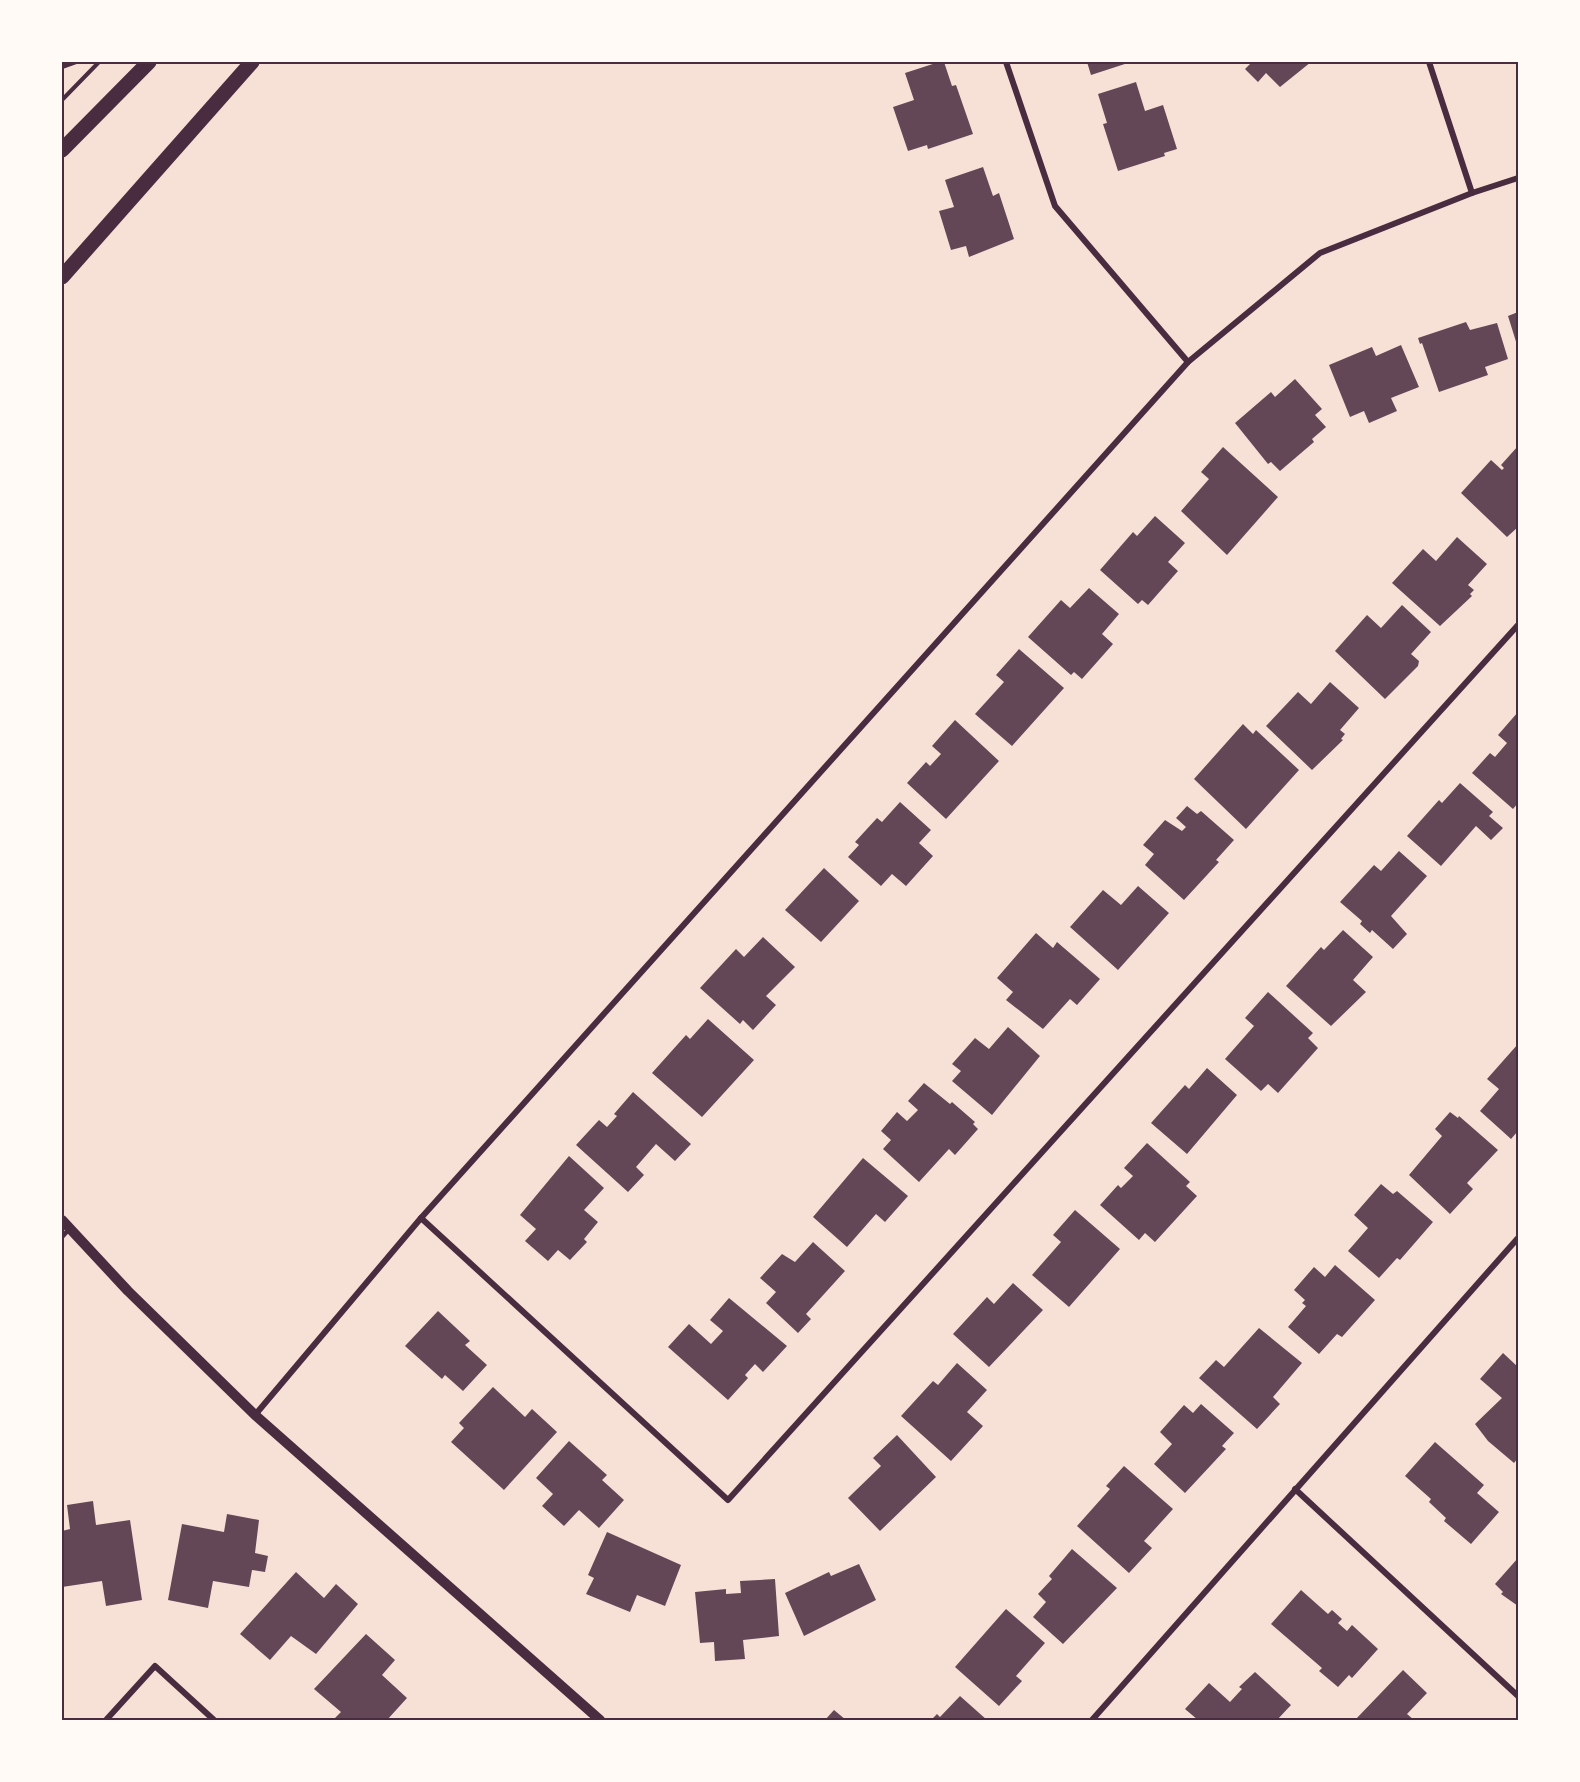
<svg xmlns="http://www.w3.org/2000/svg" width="1580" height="1782" viewBox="0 0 1580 1782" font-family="'Times New Roman',serif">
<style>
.building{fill:#644757}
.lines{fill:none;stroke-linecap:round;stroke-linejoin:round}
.path{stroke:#4a2c40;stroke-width:4}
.service{stroke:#4a2c40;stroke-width:4.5}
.minor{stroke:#4a2c40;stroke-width:6}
.tertiary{stroke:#4a2c40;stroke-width:10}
.primary{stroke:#4a2c40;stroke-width:15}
.neatline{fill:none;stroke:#4a2c40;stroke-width:2}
</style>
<rect width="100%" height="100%" fill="#f7e1d7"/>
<g class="building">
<path d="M939,62H944L952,86L956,85L973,134L928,149L927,145L908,151L893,107L914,100L905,73Z"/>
<path d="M1087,62H1131L1091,75Z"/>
<path d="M1252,62H1311L1280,87L1266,73L1258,82L1245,69Z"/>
<path d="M1136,82L1145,111L1163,105L1177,149L1164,153L1165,156L1118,171L1103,124L1107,123L1098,94Z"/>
<path d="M983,167L993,196L999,193L1014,239L969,257L966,246L951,250L939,211L954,207L945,180Z"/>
<path d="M1518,312V348L1508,316Z"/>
<path d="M1466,322L1470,330L1497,323L1508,359L1485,367L1488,375L1439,392L1422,343L1420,344L1418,338Z"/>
<path d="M1401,345L1419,387L1391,398L1397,411L1369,423L1364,411L1350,417L1329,365L1372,347L1376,356Z"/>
<path d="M1295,379L1322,409L1315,415L1326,427L1312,439L1314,442L1280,471L1271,462L1268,464L1235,423L1271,392L1275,397Z"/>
<path d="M1518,446V527L1507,537L1461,493L1491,460L1502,470L1504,468L1501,465Z"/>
<path d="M1223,447L1278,497L1227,555L1181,511L1209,479L1201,472Z"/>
<path d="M1155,516L1185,543L1168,562L1178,571L1148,605L1142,600L1138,604L1100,570L1133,532L1137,536Z"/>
<path d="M1457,537L1487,564L1468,585L1474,590L1470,594L1472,596L1440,626L1392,583L1423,549L1436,561Z"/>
<path d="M1089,588L1119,614L1102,634L1113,644L1082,679L1074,672L1071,675L1028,637L1061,600L1070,608Z"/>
<path d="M1402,605L1431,632L1411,654L1419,661L1418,666L1385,699L1335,651L1367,615L1381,628Z"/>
<path d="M1019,649L1064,688L1012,746L975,714L1004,682L996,675Z"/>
<path d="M1330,682L1359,708L1340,730L1345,734L1341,739L1343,740L1312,770L1266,726L1298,692L1311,704Z"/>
<path d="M1518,712V803L1513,809L1472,773L1490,753L1495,757L1507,743L1498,735Z"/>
<path d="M955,720L999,761L946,819L907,783L926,762L930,766L941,754L932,746Z"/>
<path d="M1243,724L1253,734L1256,730L1299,770L1246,829L1194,779Z"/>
<path d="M1460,783L1493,812L1489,816L1503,828L1491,840L1476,826L1441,866L1407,836L1439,800L1442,803Z"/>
<path d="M900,802L931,830L919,843L933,856L906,886L892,874L881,886L848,857L859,845L855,842L877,818L882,822Z"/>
<path d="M1187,806L1197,814L1201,811L1234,840L1216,860L1219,862L1184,900L1145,865L1154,854L1143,845L1165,820L1182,831L1186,827L1176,818Z"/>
<path d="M1399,851L1427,876L1391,916L1407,934L1393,949L1372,930L1370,933L1360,924L1362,921L1340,902L1374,865L1381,871Z"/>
<path d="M824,868L859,901L821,942L785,910Z"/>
<path d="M1138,886L1169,913L1118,970L1070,927L1103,890L1121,905Z"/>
<path d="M1343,930L1373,957L1353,980L1366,992L1331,1026L1286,986L1321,947L1324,950Z"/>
<path d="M1036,933L1053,948L1057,942L1100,979L1077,1005L1070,999L1043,1029L1006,1000L1013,992L997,978Z"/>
<path d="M763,937L795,967L766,996L776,1005L753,1030L743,1020L740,1024L700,988L736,949L744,957Z"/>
<path d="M1268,992L1313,1033L1308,1038L1318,1048L1278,1093L1268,1084L1261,1091L1225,1059L1254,1026L1245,1018Z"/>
<path d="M708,1019L754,1060L702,1117L652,1073L686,1035L690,1039Z"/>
<path d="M1008,1027L1040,1056L992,1115L952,1081L961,1071L952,1064L975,1038L989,1049Z"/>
<path d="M1518,1044V1131L1511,1139L1480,1111L1499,1089L1487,1079Z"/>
<path d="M1207,1068L1237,1095L1187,1154L1151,1123L1185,1085L1189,1089Z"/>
<path d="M924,1083L950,1104L952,1102L975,1122L973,1124L978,1129L955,1155L949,1149L919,1182L883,1149L891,1140L881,1131L897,1112L907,1121L918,1110L908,1101Z"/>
<path d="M633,1092L691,1144L675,1161L656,1144L636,1167L644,1175L628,1192L576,1145L599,1120L607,1127L617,1116L614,1114Z"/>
<path d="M1450,1112L1458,1118L1459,1116L1498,1150L1467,1183L1473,1189L1450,1214L1409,1175L1442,1136L1435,1129Z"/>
<path d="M1147,1143L1190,1182L1186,1186L1197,1196L1155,1242L1145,1233L1139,1240L1100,1205L1118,1185L1121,1188L1133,1176L1124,1168Z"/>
<path d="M569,1156L604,1188L584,1210L598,1222L584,1239L587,1242L570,1260L558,1250L548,1261L525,1241L536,1229L520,1215Z"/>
<path d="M863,1158L908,1196L885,1222L876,1214L847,1247L813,1217Z"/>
<path d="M1381,1184L1393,1194L1397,1191L1433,1222L1400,1260L1397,1258L1379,1278L1348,1251L1368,1228L1354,1215Z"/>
<path d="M1075,1210L1120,1249L1069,1307L1032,1275L1061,1242L1053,1235Z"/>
<path d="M813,1242L845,1271L806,1314L811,1319L798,1333L766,1303L776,1292L760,1278L782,1254L795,1262Z"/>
<path d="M1335,1265L1375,1300L1342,1337L1337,1334L1319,1354L1288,1327L1306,1306L1302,1303L1305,1300L1294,1290L1314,1267L1325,1277Z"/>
<path d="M1013,1283L1043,1310L989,1367L953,1334L987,1297L994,1304Z"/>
<path d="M729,1298L787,1346L763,1372L755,1364L745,1375L748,1378L728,1400L668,1347L689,1324L711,1344L723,1331L710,1320Z"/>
<path d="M438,1311L470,1341L465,1345L487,1365L463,1391L445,1375L442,1379L405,1346Z"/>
<path d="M1259,1328L1302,1363L1273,1397L1280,1404L1257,1429L1199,1378L1216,1360L1224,1367Z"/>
<path d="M1503,1353L1518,1367V1458L1514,1463L1488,1441L1475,1424L1502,1398L1480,1379Z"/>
<path d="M957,1363L987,1390L967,1412L983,1426L951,1461L901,1416L933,1381L938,1385Z"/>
<path d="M493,1387L525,1417L532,1409L557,1432L504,1490L451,1442L464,1428L459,1423Z"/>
<path d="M1201,1404L1234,1433L1222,1446L1226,1449L1185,1493L1154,1464L1172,1444L1160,1432L1184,1405L1193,1413Z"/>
<path d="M897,1435L936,1477L880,1531L848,1498L881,1466L873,1458Z"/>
<path d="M569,1441L607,1475L602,1480L624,1500L599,1528L579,1510L564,1526L542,1506L553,1494L536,1478Z"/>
<path d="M1435,1442L1484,1485L1477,1493L1499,1512L1471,1544L1444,1521L1446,1518L1429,1502L1431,1499L1405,1476Z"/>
<path d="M1124,1466L1173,1509L1144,1541L1152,1548L1129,1573L1077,1526L1110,1489L1106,1486Z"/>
<path d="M93,1501L96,1525L130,1520L142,1600L106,1606L102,1581L62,1587V1531L70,1529L67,1505Z"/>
<path d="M227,1514L259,1520L255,1553L268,1556L265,1572L252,1570L249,1587L213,1581L208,1608L168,1600L182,1524L224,1532Z"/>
<path d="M607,1532L681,1565L665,1606L637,1595L630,1612L586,1594L594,1578L588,1575Z"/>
<path d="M1072,1549L1117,1588L1063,1644L1033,1617L1046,1602L1038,1594L1052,1579L1049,1576Z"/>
<path d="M1518,1558V1606L1501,1594L1503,1592L1495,1584Z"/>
<path d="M859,1564L876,1600L804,1636L785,1593L829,1572L831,1576Z"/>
<path d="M296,1572L324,1598L336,1584L358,1604L316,1654L291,1636L270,1660L240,1634Z"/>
<path d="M775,1579L779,1636L743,1640L745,1659L715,1661L714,1642L700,1643L695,1592L726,1589V1594L741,1593L740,1581Z"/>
<path d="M1301,1590L1328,1614L1332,1610L1342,1619L1338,1623L1347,1631L1352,1625L1378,1649L1352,1678L1349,1675L1338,1687L1319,1671L1322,1668L1271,1624Z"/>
<path d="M1006,1609L1045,1643L1016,1676L1022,1681L999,1706L955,1667Z"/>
<path d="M366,1634L395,1660L382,1675L407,1698L387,1720H333L341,1712L314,1689Z"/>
<path d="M1403,1670L1427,1693L1407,1714L1414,1720H1355Z"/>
<path d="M1255,1672L1291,1705L1277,1720H1198L1185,1709L1209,1683L1230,1702L1242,1689L1239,1687Z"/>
<path d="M960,1696L987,1720H931L937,1714L940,1717Z"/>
<path d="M834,1710L846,1720H825Z"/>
</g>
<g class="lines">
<g class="path">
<path d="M62,67L76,62"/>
<path d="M62,100L99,62"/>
</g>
<path class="service" d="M62,1237L70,1228"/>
<g class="minor">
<path d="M1006,62L1055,206L1188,362"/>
<path d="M1429,62L1472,193"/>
<path d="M421,1218L728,1500L1518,625"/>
<path d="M255,1415L421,1218L1188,362L1320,253L1472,193L1518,178"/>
<path d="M1295,1489L1518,1696"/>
<path d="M106,1720L155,1666L214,1720"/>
<path d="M1092,1720L1518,1238"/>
</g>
<path class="tertiary" d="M62,1220L128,1291L255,1415L600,1720"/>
<g class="primary">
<path d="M62,150L149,62"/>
<path d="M62,277L252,62"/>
</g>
</g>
<rect width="1580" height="1782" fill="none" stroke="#fffaf5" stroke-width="126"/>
<rect x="63" y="63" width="1454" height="1656" class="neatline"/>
</svg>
